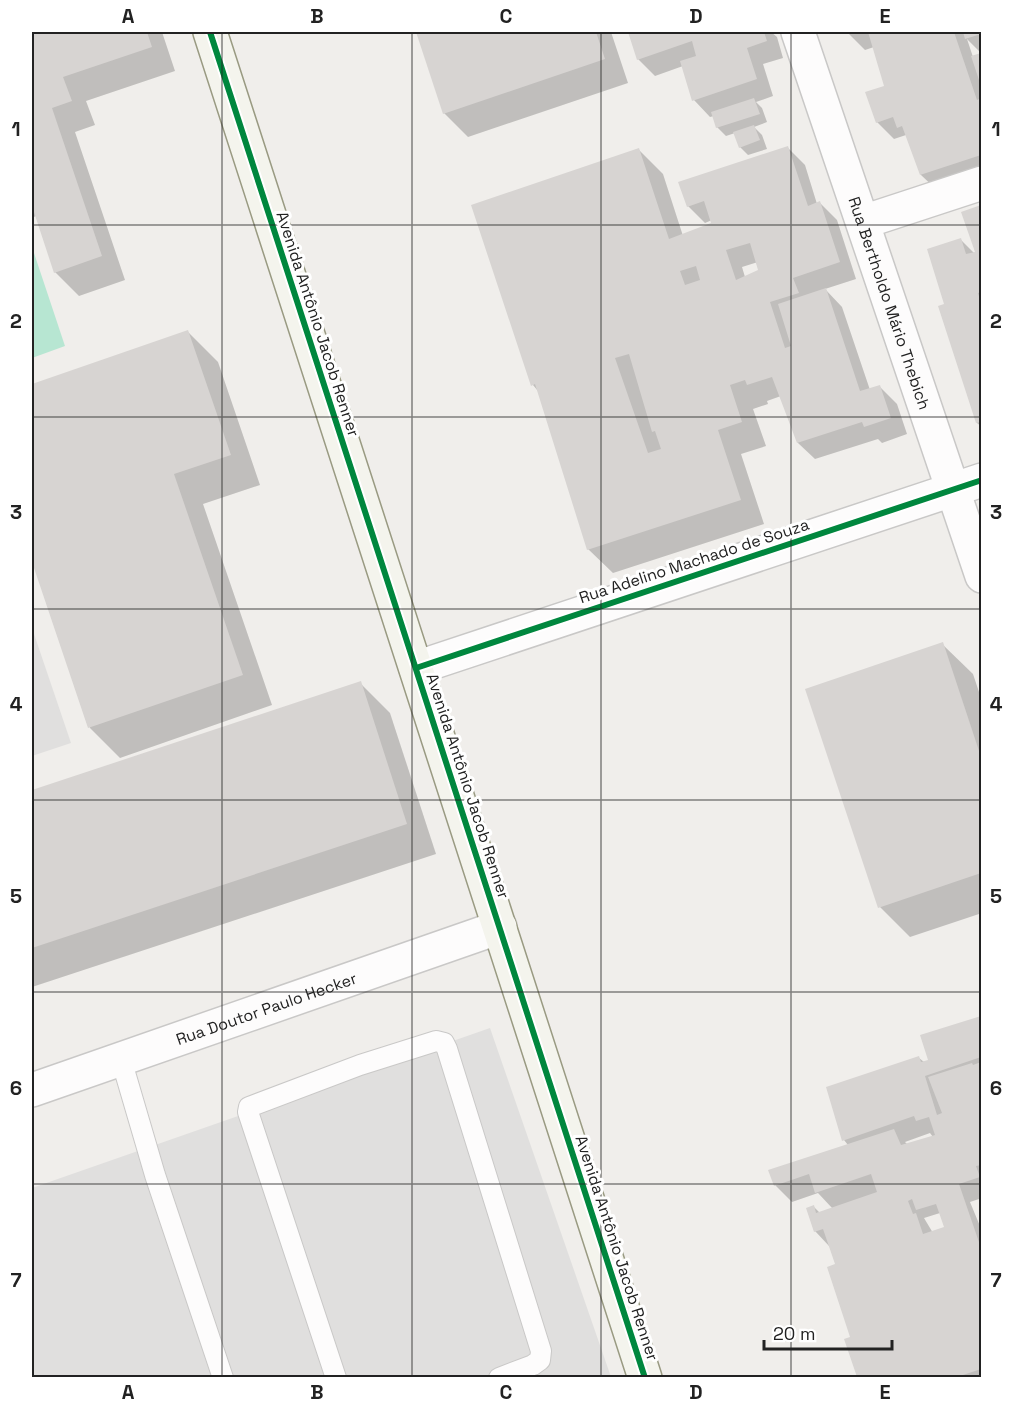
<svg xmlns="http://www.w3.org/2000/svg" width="1013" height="1409" viewBox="0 0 1013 1409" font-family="'Space Grotesk',sans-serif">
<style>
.pitch{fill:#b7e6d2}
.parking{fill:#e0dfde}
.shadow{fill:#0003;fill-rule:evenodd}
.building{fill:#d7d4d2;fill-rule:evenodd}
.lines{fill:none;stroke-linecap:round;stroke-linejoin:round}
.service-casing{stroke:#c9c8c7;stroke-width:22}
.minor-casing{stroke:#c9c8c7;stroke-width:36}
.tertiary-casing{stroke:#c9c8c7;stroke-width:36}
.secondary-casing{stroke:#999a82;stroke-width:36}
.service{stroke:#fdfcfc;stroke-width:20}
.minor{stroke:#fdfcfc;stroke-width:33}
.tertiary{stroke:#fdfcfc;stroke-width:33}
.secondary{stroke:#f4f4ed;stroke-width:33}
.cycleway-casing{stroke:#fff;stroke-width:10}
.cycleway{stroke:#00873e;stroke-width:6}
.grid{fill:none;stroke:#222;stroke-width:1.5;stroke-opacity:0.55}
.labels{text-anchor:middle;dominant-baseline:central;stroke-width:6;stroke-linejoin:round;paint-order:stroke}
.street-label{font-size:16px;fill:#222;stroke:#fff}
.neatline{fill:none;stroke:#222;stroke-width:2}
.grid-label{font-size:20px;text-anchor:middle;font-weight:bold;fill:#222}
</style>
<rect width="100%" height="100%" fill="#f0eeeb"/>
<path class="pitch" d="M32,247L65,346L32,358Z"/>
<g class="parking">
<path d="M32,628L71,743L32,756Z"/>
<path d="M490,1028L611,1377H32V1188Z"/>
</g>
<g class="shadow">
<path d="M32,32H162L175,71L86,101L95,125L75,132L125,280L79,296L55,272L36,216L32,218Z"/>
<path d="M417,32H611L628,83L468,137L444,113Z"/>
<path d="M635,32H771L777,37L783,58L763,64L773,96L756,102L762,108L767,122L754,127L762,135L767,149L748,155L740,147L735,133L726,136L717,127L714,116L710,117L694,100L683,66L655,76L638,59L629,33Z"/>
<path d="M847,32H982V54L967,39L973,57L982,54V177L938,191L921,175L906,135L894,139L877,122L886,87L874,47L865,50Z"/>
<path d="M788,148L805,165L817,204L820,203L837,220L856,279L825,289L842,307L870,390L880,387L897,404L907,434L882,443L878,439L815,459L798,443L781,396L767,401L768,404L753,409L766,446L741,454L764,524L613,573L588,549L538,391L533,385L639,150L663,174L683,236L713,224L712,220L705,223L688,206ZM758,262L760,270L745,277L742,267Z"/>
<path d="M982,207V427L977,423L946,305L961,240L978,257L963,213Z"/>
<path d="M188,332L218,362L260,485L203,504L272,705L120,758L90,728L32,558V386Z"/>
<path d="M942,644L973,674L982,701V913L910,937L880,907Z"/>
<path d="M360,683L390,713L436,854L32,987V791Z"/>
<path d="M982,1017V1198L970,1202L982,1231V1378H858L846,1340L852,1338L837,1265L830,1247L815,1231L814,1207L820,1213L833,1209L818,1193L792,1202L775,1185L848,1145L844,1140L828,1088L919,1058L924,1062L930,1061L922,1036ZM930,1133L933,1137L908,1145L905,1142ZM940,1213L947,1228L933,1233L924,1218Z"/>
</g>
<g class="building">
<path d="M32,32H147L152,47L63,77L72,101L52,108L102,256L54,273L32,206Z"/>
<path d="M416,32H596L605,59L443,114Z"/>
<path d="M628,32H764L767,41L747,48L757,79L692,101L680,61L696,56L692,41L637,60Z"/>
<path d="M868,32H954L977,100L981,98V155L920,175L902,126L897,128L893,117L876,123L865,92L884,86Z"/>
<path d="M963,32H981V34L965,39Z"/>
<path d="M981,53V86L971,56Z"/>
<path d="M754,98L760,114L716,128L711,112Z"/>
<path d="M754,125L760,140L739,148L733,132Z"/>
<path d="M788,146L808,206L820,201L840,262L793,278L799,293L770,302L785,348L791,346L778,304L826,288L860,391L880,385L891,418L864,427L862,422L797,443L772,377L747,385L745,380L730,385L742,422L718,430L741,500L587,550L535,384L531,386L471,205L639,148L669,239L711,223L704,201L687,207L678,182ZM750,243L758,270L736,280L726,250ZM696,266L700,280L685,285L680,271ZM629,354L652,432L655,431L661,449L648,453L615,358Z"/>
<path d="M981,205V292L978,293L981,303V422L976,423L938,306L944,304L927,249L961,238L966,254L975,252L961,212Z"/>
<path d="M188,330L231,455L174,474L243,675L88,728L32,562V384Z"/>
<path d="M943,642L981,757V873L878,908L805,689Z"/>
<path d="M361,681L407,824L32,948V790Z"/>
<path d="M981,1016V1057L925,1076L937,1115L942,1113L928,1077L972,1063L973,1065L981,1062V1165L976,1166L980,1177L959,1184L981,1248V1369L957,1377H857L844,1339L850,1337L827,1267L835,1264L823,1229L814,1232L806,1208L814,1205L816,1213L877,1192L871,1174L815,1193L809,1174L774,1186L768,1170L894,1129L901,1145L935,1135L929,1117L916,1121L914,1116L842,1141L826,1087L919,1056L921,1062L928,1060L920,1035ZM912,1199L916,1210L936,1204L944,1227L923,1234L916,1213L913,1214L908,1201Z"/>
</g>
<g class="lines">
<defs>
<g id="service">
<path d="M121,1059L155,1175L223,1378"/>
<path d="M336,1378L248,1112L249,1107L360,1065L436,1041L444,1043L447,1049L541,1351L540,1360L533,1365L499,1378"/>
</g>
<g id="minor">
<path id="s1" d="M798,32L982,576"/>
<path d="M863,222L982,183"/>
<path id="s2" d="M32,1090L500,927"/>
</g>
<path id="tertiary" d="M416,668L982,480"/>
<path id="secondary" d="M210,32L645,1378"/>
</defs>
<use href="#service" class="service-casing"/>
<use href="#minor" class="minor-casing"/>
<use href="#tertiary" class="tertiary-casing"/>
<use href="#secondary" class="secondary-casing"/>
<use href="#service" class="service"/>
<use href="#minor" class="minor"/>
<use href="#tertiary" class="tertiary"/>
<use href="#secondary" class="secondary"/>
<defs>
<g id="cycleway">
<path d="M210,32L645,1378"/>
<path d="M416,668L982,480"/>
</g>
</defs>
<use href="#cycleway" class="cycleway-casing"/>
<use href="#cycleway" class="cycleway"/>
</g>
<path class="grid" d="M222,32V1378M412,32V1378M601,32V1378M791,32V1378M32,225H982M32,417H982M32,609H982M32,800H982M32,992H982M32,1184H982"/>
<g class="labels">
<g class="street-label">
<text stroke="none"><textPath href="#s1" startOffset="286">Rua Bertholdo Mário Thebich</textPath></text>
<text transform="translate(318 324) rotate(72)">Avenida Antônio Jacob Renner</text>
<text transform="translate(694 561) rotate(-18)">Rua Adelino Machado de Souza</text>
<text transform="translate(468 786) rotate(72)">Avenida Antônio Jacob Renner</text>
<text stroke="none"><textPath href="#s2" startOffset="248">Rua Doutor Paulo Hecker</textPath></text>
<text transform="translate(617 1248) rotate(72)">Avenida Antônio Jacob Renner</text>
</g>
</g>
<rect width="1013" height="1409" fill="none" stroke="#ffffff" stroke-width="66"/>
<path d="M764 1340v9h128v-9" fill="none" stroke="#222222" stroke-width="3"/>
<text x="773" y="1340" font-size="18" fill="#222222" stroke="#ffffff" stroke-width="4.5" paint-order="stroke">20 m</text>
<rect x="33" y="33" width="947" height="1343" class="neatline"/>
<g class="grid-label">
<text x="128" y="23">A</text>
<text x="317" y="23">B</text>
<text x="506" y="23">C</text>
<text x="696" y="23">D</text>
<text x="885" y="23">E</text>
<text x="16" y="136">1</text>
<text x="996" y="136">1</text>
<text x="16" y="328">2</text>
<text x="996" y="328">2</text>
<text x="16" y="519">3</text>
<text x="996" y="519">3</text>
<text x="16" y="711">4</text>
<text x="996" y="711">4</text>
<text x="16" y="903">5</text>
<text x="996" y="903">5</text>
<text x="16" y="1095">6</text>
<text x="996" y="1095">6</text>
<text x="16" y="1287">7</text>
<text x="996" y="1287">7</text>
<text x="128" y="1399">A</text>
<text x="317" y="1399">B</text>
<text x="506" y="1399">C</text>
<text x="696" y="1399">D</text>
<text x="885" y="1399">E</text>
</g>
</svg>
